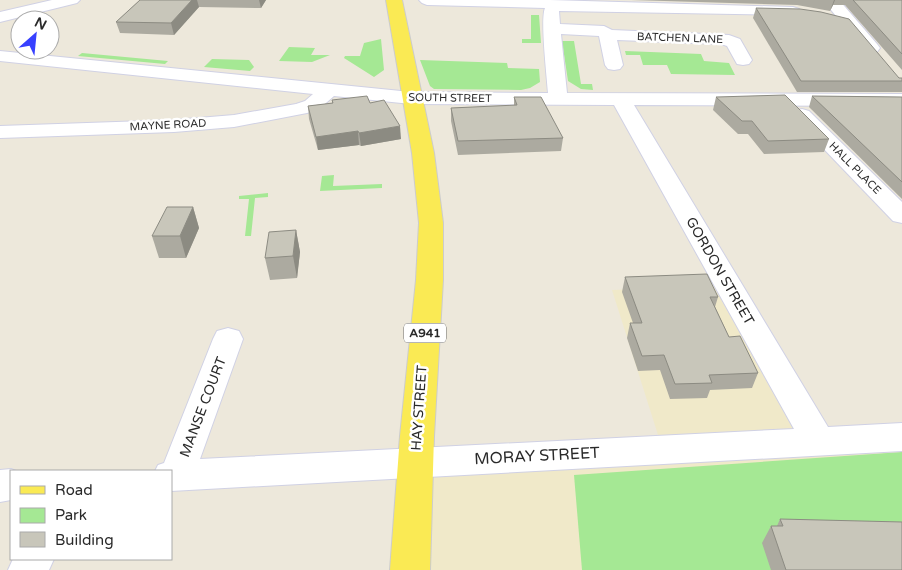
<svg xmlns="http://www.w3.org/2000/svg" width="902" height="570" viewBox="0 0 902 570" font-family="'Varela Round',sans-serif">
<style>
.education{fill:#f0e9c9}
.green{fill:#a5e894}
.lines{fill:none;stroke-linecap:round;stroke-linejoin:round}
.minor-casing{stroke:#d0d1e4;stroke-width:2}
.major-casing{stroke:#ccc;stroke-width:2}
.minor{fill:#fff;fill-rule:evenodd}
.major{fill:#faea54;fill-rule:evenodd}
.wall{fill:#acaaa0}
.shaded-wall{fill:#8c8b82}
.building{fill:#c8c6ba;stroke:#8c8b82}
.labels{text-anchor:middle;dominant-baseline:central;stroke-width:5;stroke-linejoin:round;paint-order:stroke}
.far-street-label{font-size:11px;fill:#2a2a2a;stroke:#fff}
.shield{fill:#fff;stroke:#6a6a6a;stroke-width:1}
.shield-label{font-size:12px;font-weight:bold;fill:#2a2a2a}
.street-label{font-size:14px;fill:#2a2a2a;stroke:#fff}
.near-street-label{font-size:16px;fill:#2a2a2a;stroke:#fff}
</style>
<rect width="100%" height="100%" fill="#ede8db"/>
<path class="education" d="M719,286L799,439L902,435V570H426L429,468L665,457L612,290Z"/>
<g class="green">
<path d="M531,15H539L541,43H522V39H531Z"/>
<path d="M381,39L384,70L374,77L344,58L345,56H360L364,43Z"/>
<path d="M562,41H574L581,84H592L593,90L581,89L568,81Z"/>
<path d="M289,47L315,48L311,55H330L312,62L279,61Z"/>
<path d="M625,51L701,54L704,61L729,63L735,75L671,74L667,65H643L640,55H626Z"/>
<path d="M82,53L168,61L165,64L78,56Z"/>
<path d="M212,59L249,60L254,67L250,71L204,67Z"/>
<path d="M420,60L507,63L508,68L539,69L540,82L530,88L521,90L434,89L430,86Z"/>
<path d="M334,175L333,186L382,184V188L320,191L322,176Z"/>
<path d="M268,193V197L255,198L251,236H245L249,199H239V196Z"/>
<path d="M902,452V547L771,570H582L574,475Z"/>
</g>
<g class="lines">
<defs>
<g id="minor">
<path d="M52,0H80L77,3L0,22V12Z"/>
<path d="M419,0H550L793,7L799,9L801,12L799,15L559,11L560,24L604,26L612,30L729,35L740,39L752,60L749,64L743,65L737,64L727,46L721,44L617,40L623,65L620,69L614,70L608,69L605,65L599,36L561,34L567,93L902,94V106L634,105L828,427L902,423V451L171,491V471H155L158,465L164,463L213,339L217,331L228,328L239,331L243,339L200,459L794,429L614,105L411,104L334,96L319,109L307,113L234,127L174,132L0,138V126L174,120L234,115L296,104L305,101L313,94L0,61V51L411,92L548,93C547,77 540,19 545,8L427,5L422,3Z"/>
<path d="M823,0H839L877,44L880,48L877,52L871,53L865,52Z"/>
<path d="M802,109L809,111L902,202V223L893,221L795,119L792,115L795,111Z"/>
<path d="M11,469L16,471H11V500L0,502V470Z"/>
<path d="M13,559H54L49,570H8Z"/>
</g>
<path id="major" d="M386,0H402L434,153L443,223V280L434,436L430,570H390L400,436L416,280L419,223L412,153Z"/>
</defs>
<use href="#minor" class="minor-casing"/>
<use href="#major" class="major-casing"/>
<use href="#minor" class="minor"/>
<use href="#major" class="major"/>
</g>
<g class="wall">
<path d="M140,0H266L261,8L199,7L174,35L120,33L116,22Z"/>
<path d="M631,0H902V70L845,5H833L830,11L797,5Z"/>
<path d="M756,8L899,78L902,81V92H797L753,18Z"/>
<path d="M812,96L902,97V199L809,107Z"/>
<path d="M514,97L563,138L561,151L458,155L451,121V108L514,106Z"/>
<path d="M716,97L829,139L824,152L764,154L748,134H738L713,110Z"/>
<path d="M332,100L370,103L401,139L361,146L359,145L318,150L309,119L308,106L332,103Z"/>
<path d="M193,207L199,228L186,258H159L152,236Z"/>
<path d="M296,230L300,252L297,278L270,280L265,258Z"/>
<path d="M625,277L718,297L715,307L729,337L758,373L752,388L710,390L707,398L670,399L660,370L638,371L627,338L630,323H633L622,292Z"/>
<path d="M780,519L902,570H771L762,543L771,526H777Z"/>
</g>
<g class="shaded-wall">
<path d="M192,0H197L199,7L174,35L171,23Z"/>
<path d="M259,0H266L261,8Z"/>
<path d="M834,0H835L833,5L830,11Z"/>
<path d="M400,126L401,139L361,146L359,133Z"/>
<path d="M358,131L359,145L318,150L316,137Z"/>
<path d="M193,207L199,228L186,258L180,236Z"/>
<path d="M296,230L300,252L297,278L293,256Z"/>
</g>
<g class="building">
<path d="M140,0H192L171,23L116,22Z"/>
<path d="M853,0H902V54Z"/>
<path d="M756,8L800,9L821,12L849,19L899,78H902V81H801Z"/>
<path d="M785,95L829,139L768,141L752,121H742L716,97Z"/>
<path d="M367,96L370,103L384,100L400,126L359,133L358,131L316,137L308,106L333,103L332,100Z"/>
<path d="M812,96L902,97V182Z"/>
<path d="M514,97H541L563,138L458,141L451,108L517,105Z"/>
<path d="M167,207H193L180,236H152Z"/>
<path d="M296,230L293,256L265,258L269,232Z"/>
<path d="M707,274L718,297H710L729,337L740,336L758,373L709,375L712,383L675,384L664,355L642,356L630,323H642L625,277Z"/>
<path d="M780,519L902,522V570H786L771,526H783Z"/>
</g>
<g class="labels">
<g class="far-street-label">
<text transform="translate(680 38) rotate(2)">BATCHEN LANE</text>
<text transform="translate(450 98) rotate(1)">SOUTH STREET</text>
<text transform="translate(168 125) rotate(-3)">MAYNE ROAD</text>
<text transform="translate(855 168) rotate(45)">HALL PLACE</text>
</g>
<rect class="shield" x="404" y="323.5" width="42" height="19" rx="4"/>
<g class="shield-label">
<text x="425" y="333">A941</text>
</g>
<g class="street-label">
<text transform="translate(720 271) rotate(60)">GORDON STREET</text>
<text transform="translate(203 407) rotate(-69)">MANSE COURT</text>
<text transform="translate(419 408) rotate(-86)">HAY STREET</text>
</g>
<g class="near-street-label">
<text transform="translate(537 456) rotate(-3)">MORAY STREET</text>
</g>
</g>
<rect x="10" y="470" width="162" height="90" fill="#ffffff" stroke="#aaaaaa"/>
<rect x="20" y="486" width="25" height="8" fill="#faea54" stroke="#aaaaaa"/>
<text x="55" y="495" font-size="15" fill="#2a2a2a">Road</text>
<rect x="20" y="508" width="25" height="15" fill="#a5e894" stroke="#aaaaaa"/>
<text x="55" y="520" font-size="15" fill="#2a2a2a">Park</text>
<rect x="20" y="532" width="25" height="15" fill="#c8c6ba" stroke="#aaaaaa"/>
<text x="55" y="545" font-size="15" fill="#2a2a2a">Building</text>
<g transform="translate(35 35) rotate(27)"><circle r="24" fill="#ffffff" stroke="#aaaaaa"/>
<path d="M0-4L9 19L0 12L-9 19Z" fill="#3740ff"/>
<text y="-8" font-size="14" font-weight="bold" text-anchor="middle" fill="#2a2a2a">N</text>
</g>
</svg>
